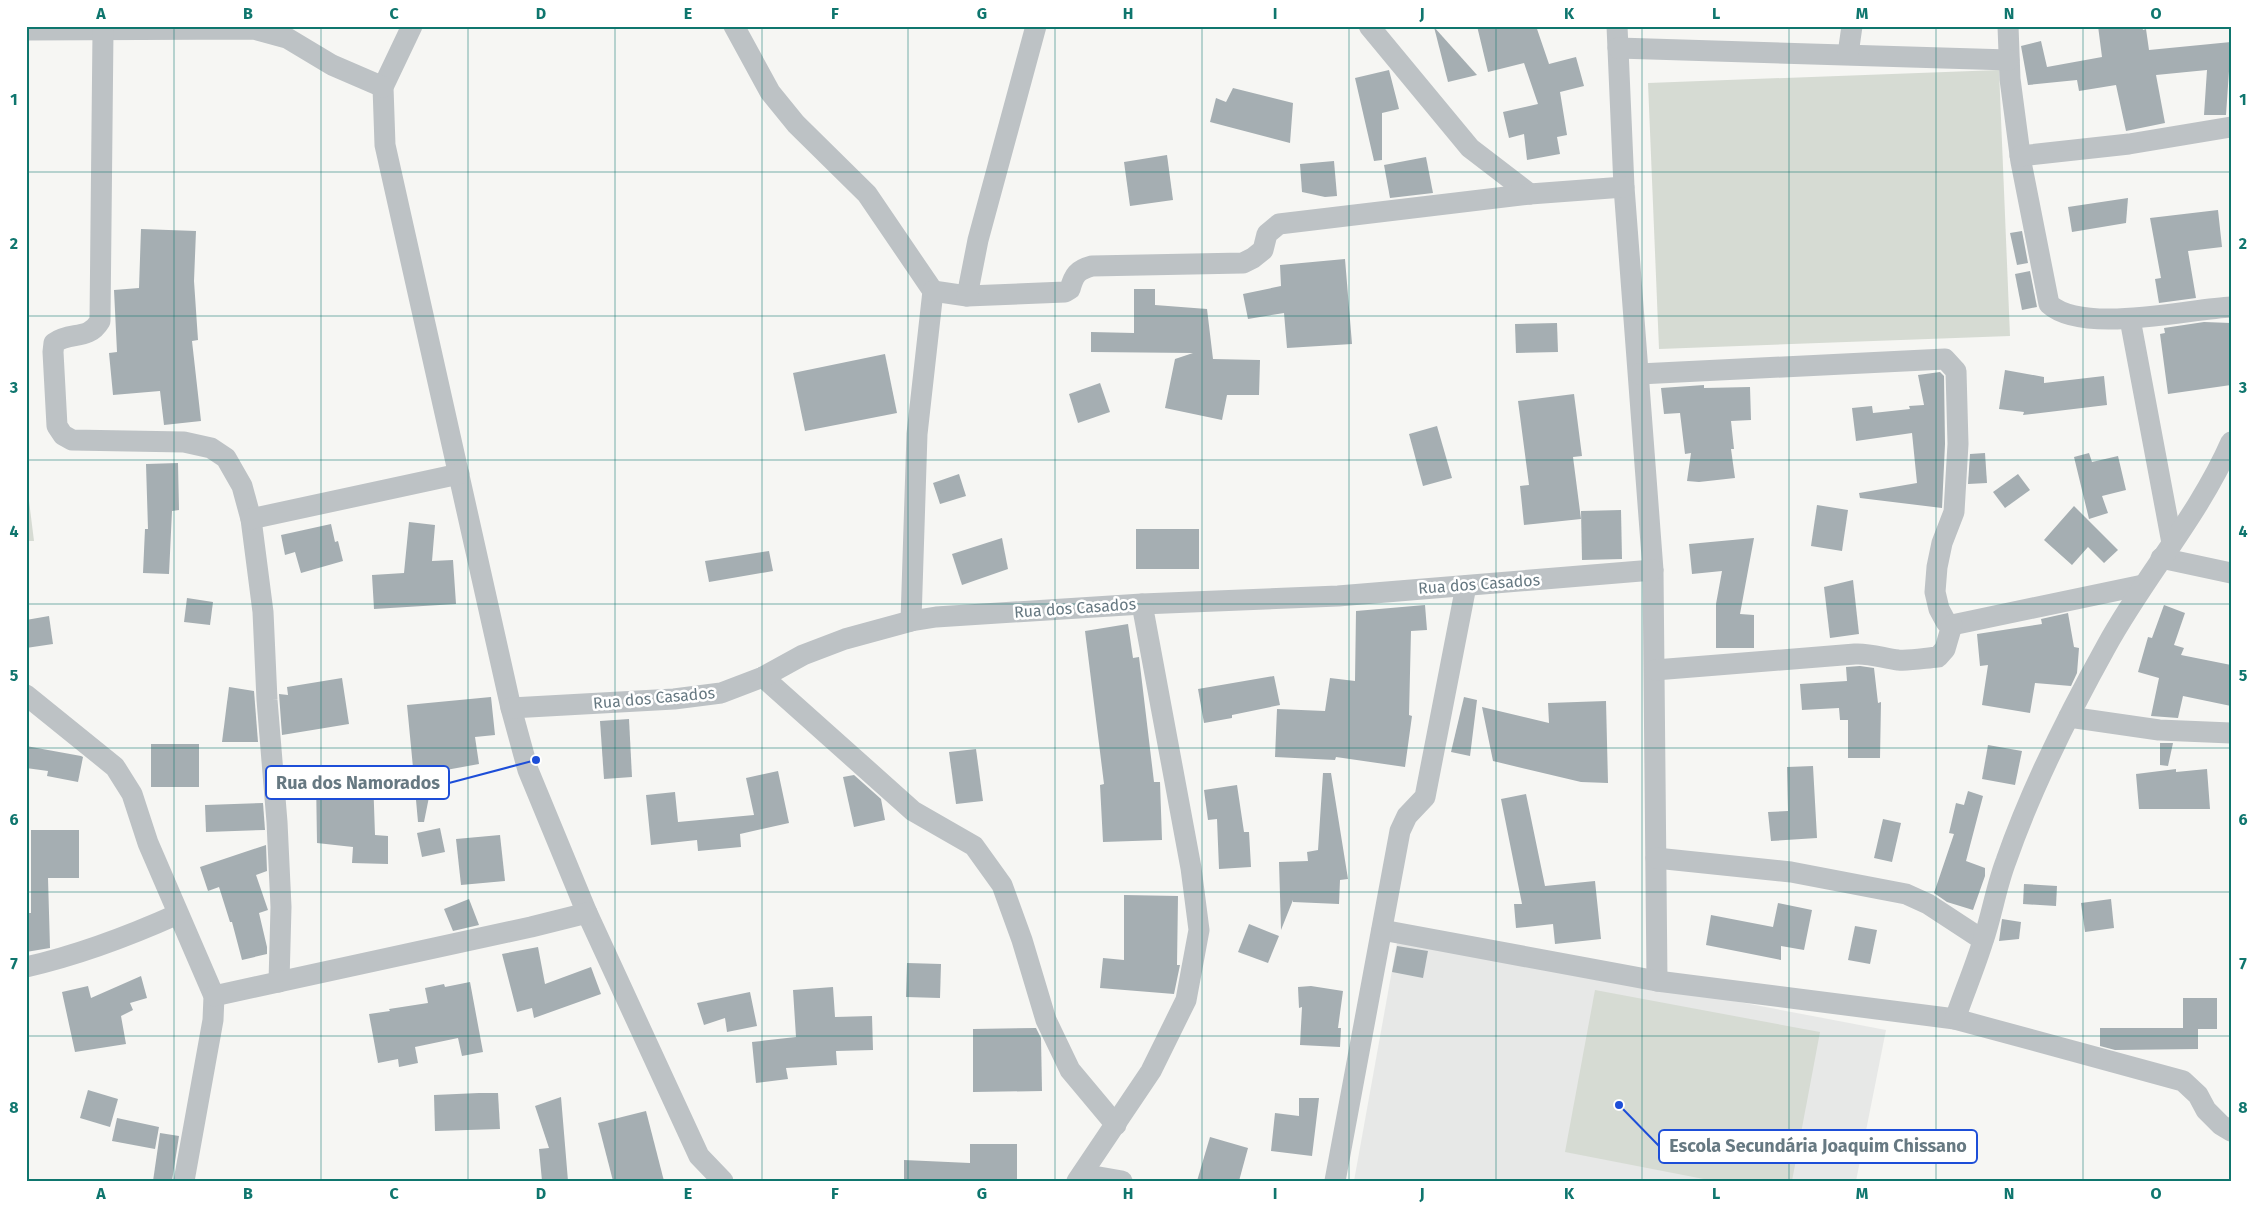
<svg xmlns="http://www.w3.org/2000/svg" width="2257" height="1207" viewBox="0 0 2257 1207" font-family="'Fira Sans',sans-serif">
<style>
.built{fill:#e7e8e7}
.green{fill:#d6dbd3}
.building{fill:#a5aeb2}
.lines{fill:none;stroke-linecap:round;stroke-linejoin:round}
.minor{stroke:#bdc2c5;stroke-width:21}
.grid{fill:none;stroke:#0f766e;stroke-width:1;stroke-opacity:0.55}
.labels{text-anchor:middle;dominant-baseline:central;stroke-width:5;stroke-linejoin:round;paint-order:stroke}
.street-label{font-size:16px;fill:#677982;stroke:#fff}
.leader{fill:none;stroke:#1d4ed8;stroke-width:2}
.callout-dot{fill:#1d4ed8;stroke:#fff;stroke-width:2}
.callout{fill:#fff;stroke:#1d4ed8;stroke-width:2}
.callout-label{font-size:18px;text-anchor:middle;font-weight:bold;fill:#677982}
.neatline{fill:none;stroke:#0f766e;stroke-width:2}
.grid-label{font-size:16px;text-anchor:middle;font-weight:bold;fill:#0f766e}
</style>
<rect width="100%" height="100%" fill="#f6f6f3"/>
<path class="built" d="M1398,937L1886,1030L1856,1181H1354Z"/>
<g class="green">
<path d="M1999,70L2010,336L1659,349L1648,83Z"/>
<path d="M26,477L34,541H26Z"/>
<path d="M1595,990L1820,1032L1792,1181H1714L1565,1152Z"/>
</g>
<g class="building">
<path d="M1477,26H1536L1549,64L1576,57L1584,86L1560,92L1567,135L1557,137L1560,154L1527,160L1524,134L1509,138L1503,112L1538,104L1524,63L1488,72Z"/>
<path d="M2098,26H2142L2143,30L2146,29L2149,50L2231,42L2226,115H2204L2207,70L2156,75L2165,123L2126,131L2116,85L2079,91L2077,80L2028,85L2021,46L2041,41L2047,67L2102,57Z"/>
<path d="M1434,27L1477,75L1448,82Z"/>
<path d="M1389,70L1399,109L1382,113V160L1374,161L1355,78Z"/>
<path d="M1233,88L1293,103L1290,143L1210,122L1216,98L1226,102Z"/>
<path d="M1167,155L1173,200L1130,206L1124,162Z"/>
<path d="M1426,157L1433,193L1390,198L1384,165Z"/>
<path d="M1334,161L1337,196L1325,197L1302,192L1300,164Z"/>
<path d="M2128,198L2126,223L2072,232L2068,207Z"/>
<path d="M2218,210L2222,247L2188,251L2196,298L2159,303L2155,279L2161,278L2150,218Z"/>
<path d="M141,229L196,231L194,281L198,340L192,341L201,421L164,425L160,391L113,395L109,353L117,352L114,290L139,288Z"/>
<path d="M2022,231L2028,263L2017,265L2010,233Z"/>
<path d="M1345,259L1352,344L1287,348L1284,313L1248,319L1243,294L1281,286L1280,265Z"/>
<path d="M2030,271L2037,307L2022,310L2015,274Z"/>
<path d="M1134,289H1155V305L1207,309L1213,359L1260,360L1259,395H1227L1222,420L1165,408L1175,359L1193,353L1091,352V332L1134,333Z"/>
<path d="M2204,322L2231,323V385L2168,394L2160,334L2165,333L2164,328Z"/>
<path d="M1557,323L1558,352L1516,353L1515,324Z"/>
<path d="M885,354L897,413L805,431L793,373Z"/>
<path d="M2005,370L2044,377V383L2104,376L2107,405L2023,415L2024,412L1999,409Z"/>
<path d="M1940,372L1944,376L1945,444L1942,508L1860,498L1859,493L1917,483L1912,433L1856,441L1852,408L1872,406L1873,413L1910,409L1909,406L1924,405L1918,375Z"/>
<path d="M1100,383L1110,412L1078,423L1069,394Z"/>
<path d="M1704,385V388L1750,387L1751,420L1731,421L1734,449H1731L1735,478L1699,482L1687,481L1691,453L1685,454L1680,413L1664,414L1661,388Z"/>
<path d="M1574,394L1582,456L1573,457L1581,519L1524,525L1520,486L1529,485L1518,401Z"/>
<path d="M1437,426L1452,478L1423,486L1409,434Z"/>
<path d="M1985,453L1987,483L1968,484L1970,454Z"/>
<path d="M2089,453L2092,462L2118,456L2126,490L2102,496L2108,513L2089,519L2074,457Z"/>
<path d="M178,463L179,510L172,511L169,574L143,573L145,529H148L146,464Z"/>
<path d="M959,474L966,496L940,504L933,483Z"/>
<path d="M2018,474L2030,490L2005,508L1993,492Z"/>
<path d="M1817,505L1848,510L1842,551L1811,546Z"/>
<path d="M2074,506L2118,550L2104,563L2088,547L2072,565L2044,540Z"/>
<path d="M1621,510L1622,559L1582,560L1581,511Z"/>
<path d="M409,522L435,525L432,561L453,560L456,604L374,609L372,575L404,573Z"/>
<path d="M331,524L335,542L338,541L343,561L301,573L295,552L285,555L281,535Z"/>
<rect x="1136" y="529" width="63" height="40"/>
<path d="M1002,538L1008,569L962,585L952,554Z"/>
<path d="M1754,538L1740,614L1754,615V648H1716V604L1722,571L1692,574L1689,544Z"/>
<path d="M769,551L773,571L709,582L705,561Z"/>
<path d="M1853,580L1859,634L1830,638L1824,587Z"/>
<path d="M187,598L213,602L210,625L184,622Z"/>
<path d="M1425,605L1427,630L1411,631L1409,715L1412,716L1405,767L1336,757L1335,760L1275,757L1277,709L1325,711L1330,678L1355,681L1356,611Z"/>
<path d="M2164,605L2185,613L2174,645L2184,648L2181,655L2231,665V706L2183,696L2178,718L2151,716L2159,678L2138,672L2148,637L2152,638Z"/>
<path d="M2068,613L2074,647L2079,648L2077,673L2071,686L2035,683L2030,713L1982,705L1988,665L1980,666L1977,634L2042,624L2041,619Z"/>
<path d="M49,616L53,644L26,648V620Z"/>
<path d="M1128,624L1133,658L1139,657L1154,782H1160L1162,840L1103,842L1100,785L1104,784L1085,631Z"/>
<path d="M1860,666L1874,668L1878,703L1881,702L1880,758H1848V720H1840L1839,708L1802,710L1800,684L1847,681L1846,667Z"/>
<path d="M1274,676L1280,705L1232,715V718L1204,723L1198,689Z"/>
<path d="M342,678L349,724L282,735L279,694L288,695L287,687Z"/>
<path d="M229,687L254,691L258,742H222Z"/>
<path d="M491,697L495,735L475,737L479,764L446,770L448,777L432,782L424,822H418L416,800L409,799L403,776L414,778L407,705Z"/>
<path d="M1464,697L1477,700L1470,756L1451,752Z"/>
<path d="M1606,701L1608,783L1581,782L1493,761L1482,707L1549,723L1548,703Z"/>
<path d="M629,719L632,777L604,779L600,721Z"/>
<path d="M2160,743H2173L2168,766L2160,765Z"/>
<rect x="151" y="744" width="48" height="43"/>
<path d="M1988,745L2022,751L2015,785L1982,779Z"/>
<path d="M26,746L81,756L83,757L78,782L47,776L48,771L26,768Z"/>
<path d="M976,749L983,801L956,804L949,752Z"/>
<path d="M1813,766L1817,838L1771,841L1768,812L1788,811L1787,767Z"/>
<path d="M2176,769V772L2207,769L2210,809H2139L2136,774Z"/>
<path d="M778,771L789,823L740,834L741,847L698,851L697,840L651,845L646,795L675,792L678,822L754,815L746,778Z"/>
<path d="M1323,773H1331L1348,879L1340,880L1339,904L1293,902V900L1281,930L1279,862L1308,861L1307,852L1318,850Z"/>
<path d="M854,775L881,799L885,820L854,827L843,777Z"/>
<path d="M373,777L375,835L388,836V864L352,863L353,847L317,843L316,778Z"/>
<path d="M1237,785L1244,832H1249L1251,867L1219,869L1217,819L1208,820L1204,790Z"/>
<path d="M1968,791L1983,796L1966,861L1985,868V876L1973,910L1947,902L1934,893L1954,834L1949,833L1956,803L1964,805Z"/>
<path d="M1526,794L1545,886L1595,881L1601,939L1555,944L1553,924L1516,928L1514,904H1522L1501,799Z"/>
<path d="M263,803L265,830L206,832L205,805Z"/>
<path d="M1883,819L1901,823L1892,862L1874,858Z"/>
<path d="M440,828L445,852L422,857L417,833Z"/>
<path d="M31,830H79V878H48L50,948L26,952V913H31Z"/>
<path d="M500,835L505,881L461,885L456,839Z"/>
<path d="M266,845L267,871L256,875L268,910L259,913L267,947V954L242,960L232,922H230L219,887L208,891L200,867Z"/>
<path d="M2024,884L2057,886L2056,906L2023,904Z"/>
<path d="M1124,895L1178,896L1177,965H1180L1174,994L1100,988L1103,958L1124,960Z"/>
<path d="M469,899L479,925L453,931L444,909Z"/>
<path d="M2111,899L2114,928L2085,932L2081,903Z"/>
<path d="M1778,903L1812,910L1804,950L1781,946V960L1706,945L1711,915L1773,927Z"/>
<path d="M2002,919L2021,922L2019,939L1999,941Z"/>
<path d="M1249,924L1279,936L1268,963L1238,952Z"/>
<path d="M1855,926L1877,930L1870,964L1848,960Z"/>
<path d="M1397,946L1428,951L1423,978L1392,972Z"/>
<path d="M538,947L545,984L591,967L601,994L534,1018L532,1008L517,1012L502,954Z"/>
<path d="M907,963L941,964L940,998L906,997Z"/>
<path d="M141,976L147,998L130,1003L133,1010L121,1016L126,1044L75,1052L62,992L88,986L91,998Z"/>
<path d="M470,982L483,1052L462,1056L458,1038L415,1047L418,1063L399,1067L398,1059L378,1063L369,1014L390,1011L389,1009L428,1003L425,988L444,984L445,987Z"/>
<path d="M1311,986L1343,991L1338,1028H1341L1340,1047L1300,1045L1302,1007L1299,1008L1298,987Z"/>
<path d="M833,987L835,1017L872,1016L873,1050L836,1051L837,1065L786,1068L788,1079L756,1083L752,1042L796,1037L793,990Z"/>
<path d="M750,992L757,1026L727,1032L725,1018L704,1025L697,1003Z"/>
<path d="M2183,998H2217V1029H2198V1049L2115,1050L2100,1046V1028H2183Z"/>
<path d="M1036,1028L1041,1038L1042,1091L973,1092V1029Z"/>
<path d="M88,1090L118,1099L110,1127L80,1118Z"/>
<path d="M479,1093H498L500,1129L435,1131L434,1095Z"/>
<path d="M561,1097L568,1181H542L539,1149L549,1148L535,1106Z"/>
<path d="M1299,1098H1319L1312,1156L1271,1151L1275,1113L1299,1116Z"/>
<path d="M646,1111L664,1181H613L598,1123Z"/>
<path d="M117,1118L159,1127L155,1149L112,1141Z"/>
<path d="M160,1133L179,1136L172,1181H153Z"/>
<path d="M1210,1137L1248,1148L1239,1181H1197Z"/>
<path d="M970,1144H1017V1181H904V1160L970,1163Z"/>
</g>
<g class="lines">
<g class="minor">
<path d="M412,26L383,87L385,145L511,708L528,770L587,913L699,1156L723,1181"/>
<path d="M734,26L770,92L796,124L867,194L933,291L917,434L911,621"/>
<path d="M1369,26L1470,148L1530,194"/>
<path d="M1617,26L1624,187L1653,570L1657,981"/>
<path d="M2008,26L2010,79L2021,162L2049,304C2083,335 2188,309 2231,307"/>
<path d="M26,30L254,29L287,38L332,65L383,87"/>
<path d="M103,31L100,321C88,341 71,331 54,343L53,352L57,426L63,435L72,440L184,442L211,448L226,458L242,486L251,519L263,612L267,700L277,822L281,907L279,982"/>
<path d="M1618,48L2009,60"/>
<path d="M1848,54L1852,26"/>
<path d="M2020,156L2129,144L2231,127"/>
<path d="M933,291L967,296L1065,292L1070,289C1074,275 1077,270 1092,266L1243,263L1253,258L1263,250L1267,234L1279,224L1530,194L1624,187"/>
<path d="M967,296L978,240L1036,26"/>
<path d="M2130,319L2172,543"/>
<path d="M1639,374L1945,359L1956,371L1958,444L1954,512L1942,543L1937,567L1935,592L1939,609L1946,622L1952,625L2143,585"/>
<path d="M251,519L459,474"/>
<path d="M2161,558L2231,573"/>
<path d="M1655,670L1855,654C1869,653 1883,658 1898,660C1911,661 1925,658 1938,657L1945,649L1952,625"/>
<path d="M763,677L913,811L974,846L1002,885L1022,940L1046,1020L1070,1070L1116,1125"/>
<path d="M26,695L115,767L132,794L148,843L214,996L213,1020L184,1181"/>
<path d="M511,708L674,699L721,693L763,677L803,655L845,639L911,621L936,617L1142,604L1338,596L1653,570"/>
<path d="M2069,717L2159,730L2231,733"/>
<path d="M1656,858L1791,872L1906,894L1928,904L1983,940"/>
<path d="M1382,930L1657,981L1955,1019L2183,1081L2198,1095L2206,1110L2221,1125L2231,1131"/>
<path d="M26,967C79,955 129,936 178,914"/>
<path d="M214,996L531,927L587,913"/>
<path d="M1955,1019C1964,993 1975,967 1983,941C1992,915 1996,887 2006,861C2032,786 2068,715 2107,645C2145,576 2199,515 2231,442"/>
<path d="M1082,1174L1122,1181"/>
<path d="M1077,1181L1151,1071L1186,1000L1199,930L1191,868L1142,604"/>
<path d="M1335,1181L1400,831L1407,816L1425,797L1466,586"/>
</g>
</g>
<path class="grid" d="M174,26V1181M321,26V1181M468,26V1181M615,26V1181M762,26V1181M908,26V1181M1055,26V1181M1202,26V1181M1349,26V1181M1496,26V1181M1642,26V1181M1789,26V1181M1936,26V1181M2083,26V1181M26,172H2231M26,316H2231M26,460H2231M26,604H2231M26,748H2231M26,892H2231M26,1036H2231"/>
<g class="labels">
<g class="street-label">
<text transform="translate(1479 584) rotate(-4)">Rua dos Casados</text>
<text transform="translate(1075 608) rotate(-4)">Rua dos Casados</text>
<text transform="translate(654 698) rotate(-5)">Rua dos Casados</text>
</g>
</g>
<path class="leader" d="M536 760L449 783M1619 1105L1659 1146"/>
<g class="callout-dot">
<circle cx="536" cy="760" r="5"/>
<circle cx="1619" cy="1105" r="5"/>
</g>
<g class="callout">
<rect x="266" y="766" width="183" height="33" rx="5"/>
<rect x="1659" y="1130" width="318" height="33" rx="5"/>
</g>
<g class="callout-label">
<text x="358" y="789">Rua dos Namorados</text>
<text x="1818" y="1152">Escola Secundária Joaquim Chissano</text>
</g>
<rect width="2257" height="1207" fill="none" stroke="#ffffff" stroke-width="55"/>
<rect x="28" y="28" width="2202" height="1152" class="neatline"/>
<g class="grid-label">
<text x="101" y="19">A</text>
<text x="248" y="19">B</text>
<text x="394" y="19">C</text>
<text x="541" y="19">D</text>
<text x="688" y="19">E</text>
<text x="835" y="19">F</text>
<text x="982" y="19">G</text>
<text x="1128" y="19">H</text>
<text x="1275" y="19">I</text>
<text x="1422" y="19">J</text>
<text x="1569" y="19">K</text>
<text x="1716" y="19">L</text>
<text x="1862" y="19">M</text>
<text x="2009" y="19">N</text>
<text x="2156" y="19">O</text>
<text x="14" y="105">1</text>
<text x="2243" y="105">1</text>
<text x="14" y="249">2</text>
<text x="2243" y="249">2</text>
<text x="14" y="393">3</text>
<text x="2243" y="393">3</text>
<text x="14" y="537">4</text>
<text x="2243" y="537">4</text>
<text x="14" y="681">5</text>
<text x="2243" y="681">5</text>
<text x="14" y="825">6</text>
<text x="2243" y="825">6</text>
<text x="14" y="969">7</text>
<text x="2243" y="969">7</text>
<text x="14" y="1113">8</text>
<text x="2243" y="1113">8</text>
<text x="101" y="1199">A</text>
<text x="248" y="1199">B</text>
<text x="394" y="1199">C</text>
<text x="541" y="1199">D</text>
<text x="688" y="1199">E</text>
<text x="835" y="1199">F</text>
<text x="982" y="1199">G</text>
<text x="1128" y="1199">H</text>
<text x="1275" y="1199">I</text>
<text x="1422" y="1199">J</text>
<text x="1569" y="1199">K</text>
<text x="1716" y="1199">L</text>
<text x="1862" y="1199">M</text>
<text x="2009" y="1199">N</text>
<text x="2156" y="1199">O</text>
</g>
</svg>
